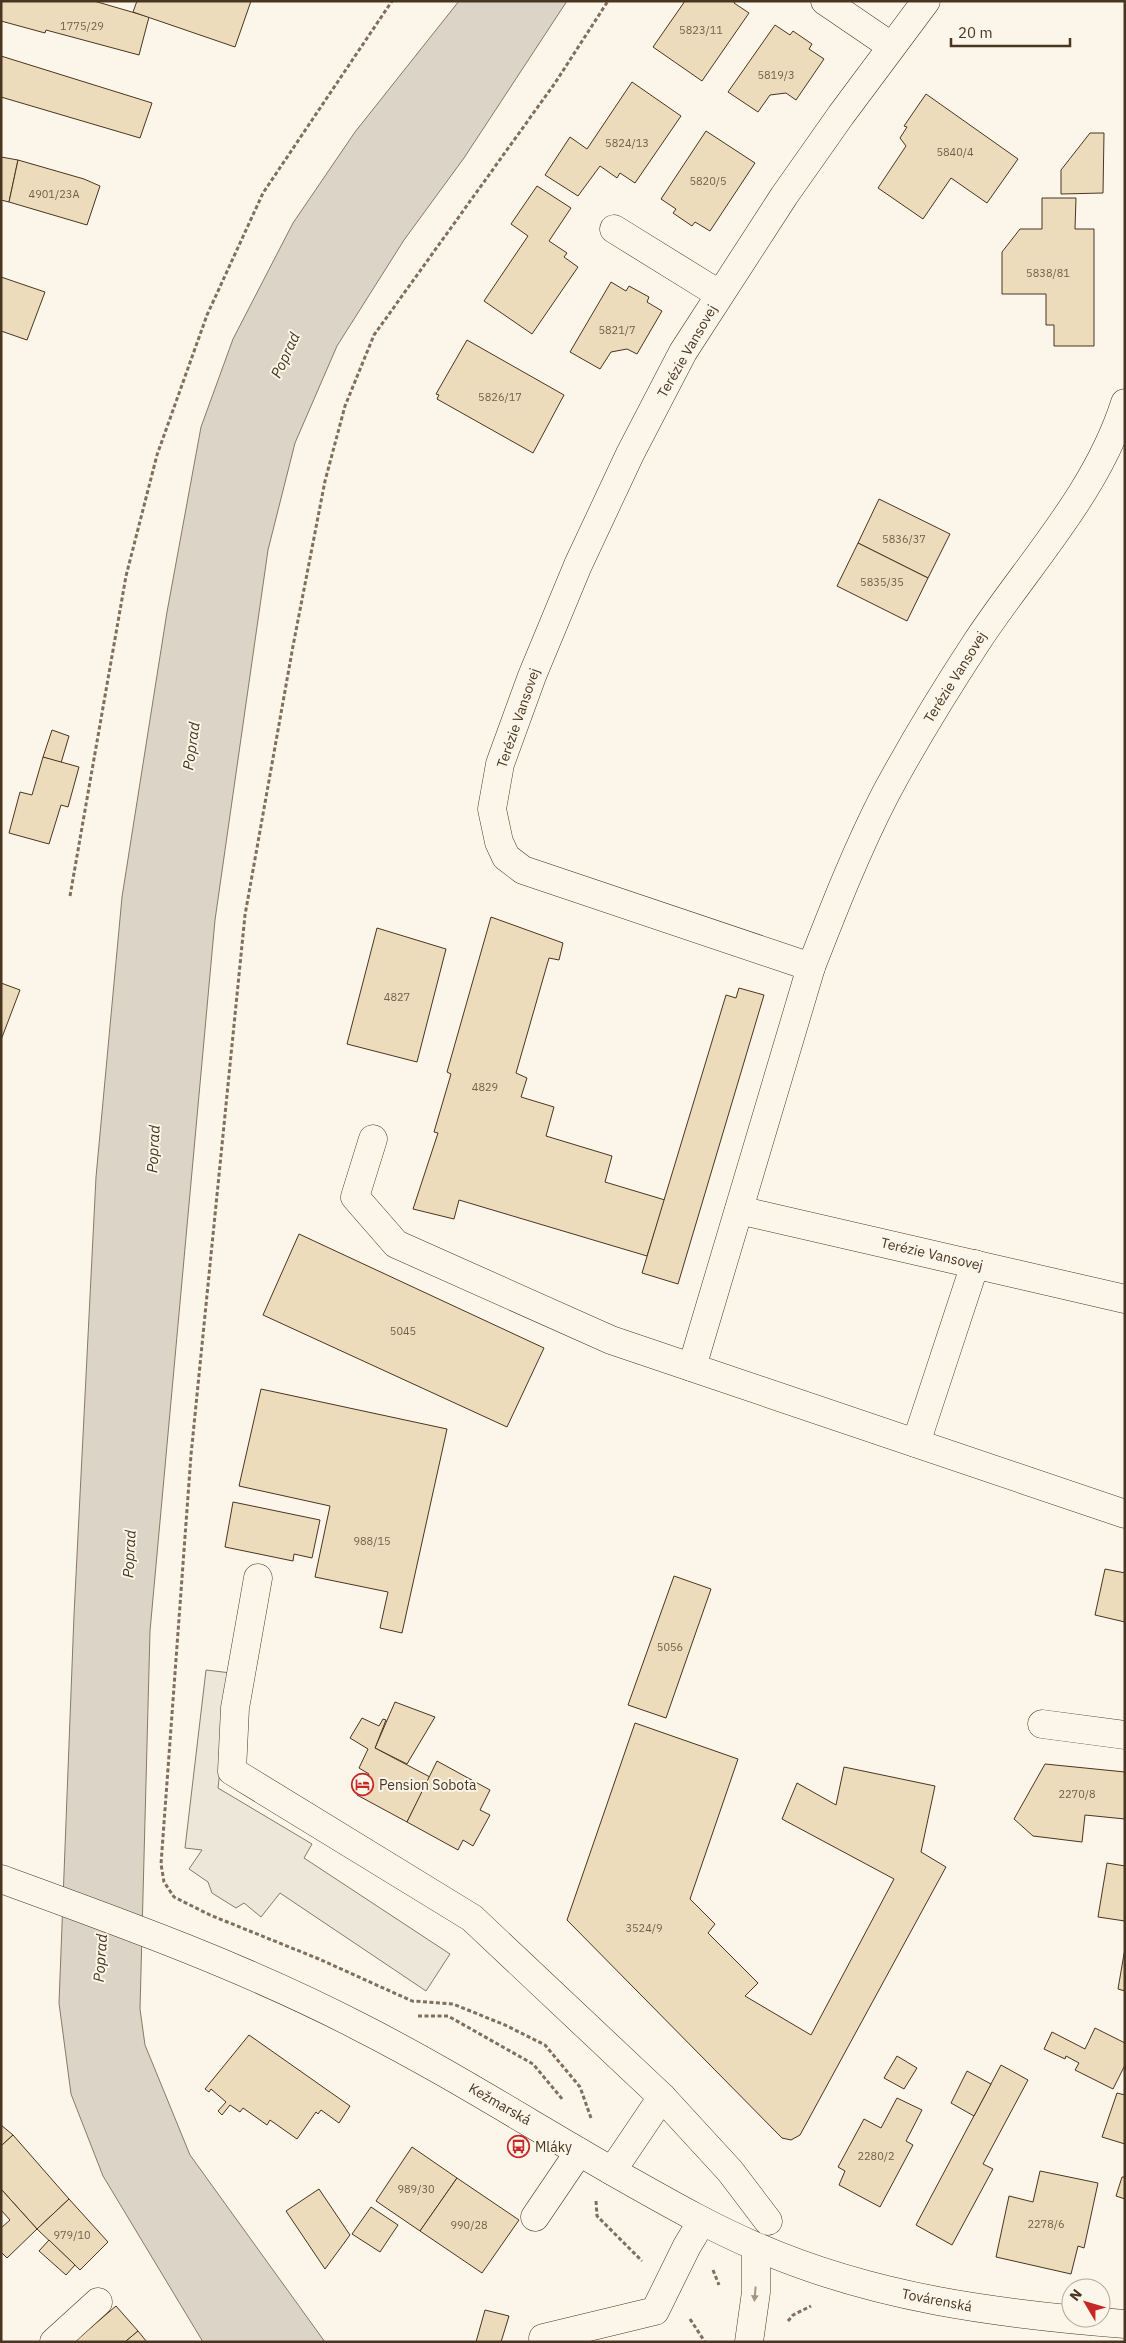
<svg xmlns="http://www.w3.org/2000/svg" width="1126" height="2343" viewBox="0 0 1126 2343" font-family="'IBM Plex Sans',sans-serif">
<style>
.parking{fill:#ede7d9;stroke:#887966}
.water{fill:#dcd4c6;stroke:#887966}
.building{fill:#ecdcbc;stroke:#4a3520}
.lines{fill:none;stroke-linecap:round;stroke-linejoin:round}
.minor-casing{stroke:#4a3520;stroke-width:29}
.path{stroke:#7f6f5c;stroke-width:3;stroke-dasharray:4 2.5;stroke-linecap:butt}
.minor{stroke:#fbf6e9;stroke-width:28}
.oneway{fill:#a29684}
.labels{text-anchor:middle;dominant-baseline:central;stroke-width:4;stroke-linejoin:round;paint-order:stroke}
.number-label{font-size:11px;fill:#725f47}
.street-label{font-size:14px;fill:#4a3520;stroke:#fbf6e9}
.poi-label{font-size:14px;fill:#4a3520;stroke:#fbf6e9;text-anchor:start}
.water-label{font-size:15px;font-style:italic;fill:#4a3520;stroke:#fbf6e9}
</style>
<rect width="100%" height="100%" fill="#fbf6e9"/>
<path class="parking" d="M206,1670L231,1673L218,1788L312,1844L304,1858L450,1954L426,1991L280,1893L261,1917L244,1903L236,1908L212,1893L208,1882L189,1869L202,1850L185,1848Z"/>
<path class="water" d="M459,1H567L464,158L404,240L337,346L295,443L268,550L215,920L150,1631L140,2009L145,2045L190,2155L325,2342H203L103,2176L71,2094L59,2003L74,1615L96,1177L122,897L167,612L201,427L233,339L293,223L355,132Z"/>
<g class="building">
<path d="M1,1H94L149,17L139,55L46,30L45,33L1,21Z"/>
<path d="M137,1H251L235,47L133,12Z"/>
<path d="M685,1H735L734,3L749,13L702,81L653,47Z"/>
<path d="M775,25L790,35L793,31L812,44L809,49L824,59L796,100L786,93L770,95L758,112L728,92Z"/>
<path d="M1,56L152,103L140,138L1,97Z"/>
<path d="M632,82L681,116L635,183L620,173L617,178L600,166L578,196L545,175L570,137L587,149Z"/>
<path d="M926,94L1018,159L987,203L951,178L923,219L878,188L906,146L900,138L907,127L904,126Z"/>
<path d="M706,131L755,163L710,231L695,222L692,226L673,213L676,209L661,199Z"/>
<path d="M1090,133H1104L1103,193L1061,194V170Z"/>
<path d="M1,157L18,160L9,202L1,200Z"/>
<path d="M18,160L84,179L100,186L87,225L9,202Z"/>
<path d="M537,186L571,208L549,241L567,253L564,257L578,267L532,334L484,301L528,236L511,224Z"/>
<path d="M1042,198H1076L1075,229H1094V346H1054V325H1046V294H1002V252L1020,229H1042Z"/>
<path d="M1,277L45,292L27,340L1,331Z"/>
<path d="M611,282L626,291L629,286L649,297L647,302L662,311L637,354L627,349L611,352L600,369L570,352Z"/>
<path d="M467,340L564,395L533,453L437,399L439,395L436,394Z"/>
<path d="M879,499L950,534L928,578L858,543Z"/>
<path d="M858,543L928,578L907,621L837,586Z"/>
<path d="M52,730L69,736L61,763L43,757Z"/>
<path d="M43,757L79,767L68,807L61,805L49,844L9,833L20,792L32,795Z"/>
<path d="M491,917L563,943L559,960L549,958L516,1073L527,1078L521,1097L554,1107L546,1136L612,1156L605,1182L665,1200L647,1256L459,1200L454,1219L413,1209L438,1133L434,1132L451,1074L447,1072Z"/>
<path d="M377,928L446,949L417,1062L347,1044Z"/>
<path d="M1,983L20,990L1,1040Z"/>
<path d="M739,988L764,995L678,1284L642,1273L726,995L736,998Z"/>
<path d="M299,1234L544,1348L507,1427L263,1315Z"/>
<path d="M261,1389L447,1429L402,1633L380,1628L388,1592L315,1577L330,1506L239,1486Z"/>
<path d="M233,1502L320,1520L312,1558L294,1554L293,1561L225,1547Z"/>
<path d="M1105,1569L1125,1573V1622L1095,1615Z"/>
<path d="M674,1576L711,1589L666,1718L628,1705Z"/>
<path d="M395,1702L435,1717L407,1764L375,1748Z"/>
<path d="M362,1718L379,1726L383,1719L386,1720L375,1748L430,1777L407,1822L357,1795L369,1774L359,1768L368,1749L350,1738Z"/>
<path d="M635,1723L738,1759L690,1899L715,1924L708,1933L758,1983L745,1996L811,2035L894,1879L782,1819L797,1783L836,1805L844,1767L935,1786L921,1852L946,1867L800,2135L791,2140L782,2138L567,1920Z"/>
<path d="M437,1761L490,1790L480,1810L490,1815L473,1846L463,1840L458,1850L407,1822Z"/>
<path d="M1045,1764L1125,1772V1819L1085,1815L1082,1842L1033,1836L1014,1819Z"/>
<path d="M1107,1863L1125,1866V1921L1098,1917Z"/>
<path d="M1125,1948V1991L1118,1989Z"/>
<path d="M1095,2028L1125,2043V2065L1113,2089L1075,2070L1079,2063L1066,2056L1065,2059L1044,2049L1052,2032L1085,2049Z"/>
<path d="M249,2035L350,2106L339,2123L321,2110L318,2114L316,2112L297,2139L270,2120L267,2125L243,2108L240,2112L230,2105L222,2115L218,2111L226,2102L211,2089L209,2092L205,2089Z"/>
<path d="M897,2056L917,2068L904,2089L884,2078Z"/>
<path d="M1001,2065L1028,2080L983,2164L993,2169L952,2245L916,2225Z"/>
<path d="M967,2071L991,2084L974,2116L951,2103Z"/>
<path d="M1117,2093L1125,2095V2144L1102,2137Z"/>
<path d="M897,2098L922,2110L906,2141L913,2145L880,2207L839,2185L845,2171L838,2167L864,2119L881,2128Z"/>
<path d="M1,2125L13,2135L1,2146Z"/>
<path d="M13,2135L69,2199L37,2229L1,2189V2146Z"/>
<path d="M412,2147L457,2178L420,2231L376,2201Z"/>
<path d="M1040,2171L1098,2183L1084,2248L1078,2246L1071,2274L996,2257L1009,2196L1033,2202Z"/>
<path d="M1122,2177H1125V2199L1116,2196Z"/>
<path d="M457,2178L519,2220L482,2273L420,2231Z"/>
<path d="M1,2189L37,2229L7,2258L1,2252V2228L10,2220L1,2210Z"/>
<path d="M319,2189L350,2235L325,2269L286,2211Z"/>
<path d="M69,2199L108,2242L80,2270L37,2229Z"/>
<path d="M371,2207L398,2225L380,2252L352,2234Z"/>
<path d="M49,2240L75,2265L66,2275L39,2251Z"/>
<path d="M116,2306L138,2331L125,2342H74Z"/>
<path d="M485,2310L509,2316L501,2342H476Z"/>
<path d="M138,2331L147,2342H125Z"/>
</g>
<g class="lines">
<defs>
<g id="minor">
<path d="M825,1L891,46"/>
<path d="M926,1L841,115L784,196L683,352L630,454L578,565L532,676L500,764L492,809L499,842L506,857L523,870L811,967C834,908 857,849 886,793C914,741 944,692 976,643C1028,564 1096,494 1125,403"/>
<path d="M614,229L719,294"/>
<path d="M373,1139L355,1197L396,1244L611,1340L1125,1514"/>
<path d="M739,1210L1125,1299"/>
<path d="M692,1367L811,967"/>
<path d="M916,1443L975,1264"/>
<path d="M258,1578L235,1708L232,1771L472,1918L662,2097L730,2171L768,2221"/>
<path d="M1042,1724L1125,1735"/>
<path d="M1,1879C122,1923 244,1967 358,2026C453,2074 542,2132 635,2184C674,2206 713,2228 755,2246C873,2298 998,2314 1125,2324"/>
<path d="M612,2171L662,2097"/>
<path d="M535,2217L579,2152"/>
<path d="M543,2338L655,2311L687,2246L702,2221"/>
<path d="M54,2342L98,2302"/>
<path d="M749,2342L756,2292V2247"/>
</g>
</defs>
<use href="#minor" class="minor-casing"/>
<g class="path">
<path d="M70,896L126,576L157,455L207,315L263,193L392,1"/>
<path d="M418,2016H448L533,2064L563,2100"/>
<path d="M591,2118L580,2087L545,2045L505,2025L453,2004L412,2001L319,1959L210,1915L174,1897L164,1882L161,1864L191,1455L245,915L293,646L325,481L345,406L374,335L555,83L608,1"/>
<path d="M596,2201L597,2216L642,2261"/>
<path d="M713,2270L719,2285"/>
<path d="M690,2319L705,2342"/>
<path d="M788,2321L793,2315L811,2306"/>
</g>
<use href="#minor" class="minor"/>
</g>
<defs><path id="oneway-solid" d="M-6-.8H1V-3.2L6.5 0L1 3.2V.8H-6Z" transform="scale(1.25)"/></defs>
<use class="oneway" href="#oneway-solid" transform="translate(755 2294) rotate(95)"/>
<defs>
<symbol id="hotel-ring" viewBox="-11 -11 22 22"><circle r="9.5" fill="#fbf6e9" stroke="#c62828" stroke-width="1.5"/><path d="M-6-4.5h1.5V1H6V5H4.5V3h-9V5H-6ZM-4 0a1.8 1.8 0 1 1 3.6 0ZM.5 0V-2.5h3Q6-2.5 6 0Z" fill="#c62828"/></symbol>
<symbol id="bus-ring" viewBox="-11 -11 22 22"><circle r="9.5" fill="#fbf6e9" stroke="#c62828" stroke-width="1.5"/><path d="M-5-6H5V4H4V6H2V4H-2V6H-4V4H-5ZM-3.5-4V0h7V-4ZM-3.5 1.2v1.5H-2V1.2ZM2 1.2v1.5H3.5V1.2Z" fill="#c62828"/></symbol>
</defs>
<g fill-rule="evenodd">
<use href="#hotel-ring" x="350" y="1772" width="25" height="25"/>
<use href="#bus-ring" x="506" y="2134" width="25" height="25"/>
</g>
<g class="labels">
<g class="number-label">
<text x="82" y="26">1775/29</text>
<text x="701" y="30">5823/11</text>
<text x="776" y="75">5819/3</text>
<text x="627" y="143">5824/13</text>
<text x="955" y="152">5840/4</text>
<text x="708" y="181">5820/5</text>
<text x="54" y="194">4901/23A</text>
<text x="1048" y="273">5838/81</text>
<text x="617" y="330">5821/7</text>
<text x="500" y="397">5826/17</text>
<text x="904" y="539">5836/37</text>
<text x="882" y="582">5835/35</text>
<text x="397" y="997">4827</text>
<text x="485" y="1087">4829</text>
<text x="403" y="1331">5045</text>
<text x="372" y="1541">988/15</text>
<text x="670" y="1647">5056</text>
<text x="1077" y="1794">2270/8</text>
<text x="644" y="1928">3524/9</text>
<text x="876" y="2156">2280/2</text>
<text x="416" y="2189">989/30</text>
<text x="1046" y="2224">2278/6</text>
<text x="469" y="2225">990/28</text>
<text x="72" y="2235">979/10</text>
</g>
<g class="street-label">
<text transform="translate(687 351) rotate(-60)">Terézie Vansovej</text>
<text transform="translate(955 677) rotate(-58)">Terézie Vansovej</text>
<text transform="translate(518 718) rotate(-71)">Terézie Vansovej</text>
<text transform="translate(932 1254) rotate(13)">Terézie Vansovej</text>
<text transform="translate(500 2104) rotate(30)">Kežmarská</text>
<text transform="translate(937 2300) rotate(11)">Továrenská</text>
</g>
<g class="poi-label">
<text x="379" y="1785">Pension Sobota</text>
<text x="535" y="2147">Mláky</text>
</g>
<g class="water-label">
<text transform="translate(285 355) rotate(-65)">Poprad</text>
<text transform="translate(191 746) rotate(-82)">Poprad</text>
<text transform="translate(153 1149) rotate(-87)">Poprad</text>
<text transform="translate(129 1554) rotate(-87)">Poprad</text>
<text transform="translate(100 1958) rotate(-86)">Poprad</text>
</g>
</g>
<rect width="1126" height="2343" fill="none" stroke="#4a3520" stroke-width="5"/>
<g transform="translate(1086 2303) rotate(308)"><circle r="24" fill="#fbf6e9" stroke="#b4a999"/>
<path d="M0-4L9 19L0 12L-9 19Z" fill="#c62828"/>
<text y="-8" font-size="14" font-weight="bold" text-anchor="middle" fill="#4a3520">N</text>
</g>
<path d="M951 38v8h119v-8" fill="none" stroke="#4a3520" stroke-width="2.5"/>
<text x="958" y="38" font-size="15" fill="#4a3520" stroke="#fbf6e9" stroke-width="4" paint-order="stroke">20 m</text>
</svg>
